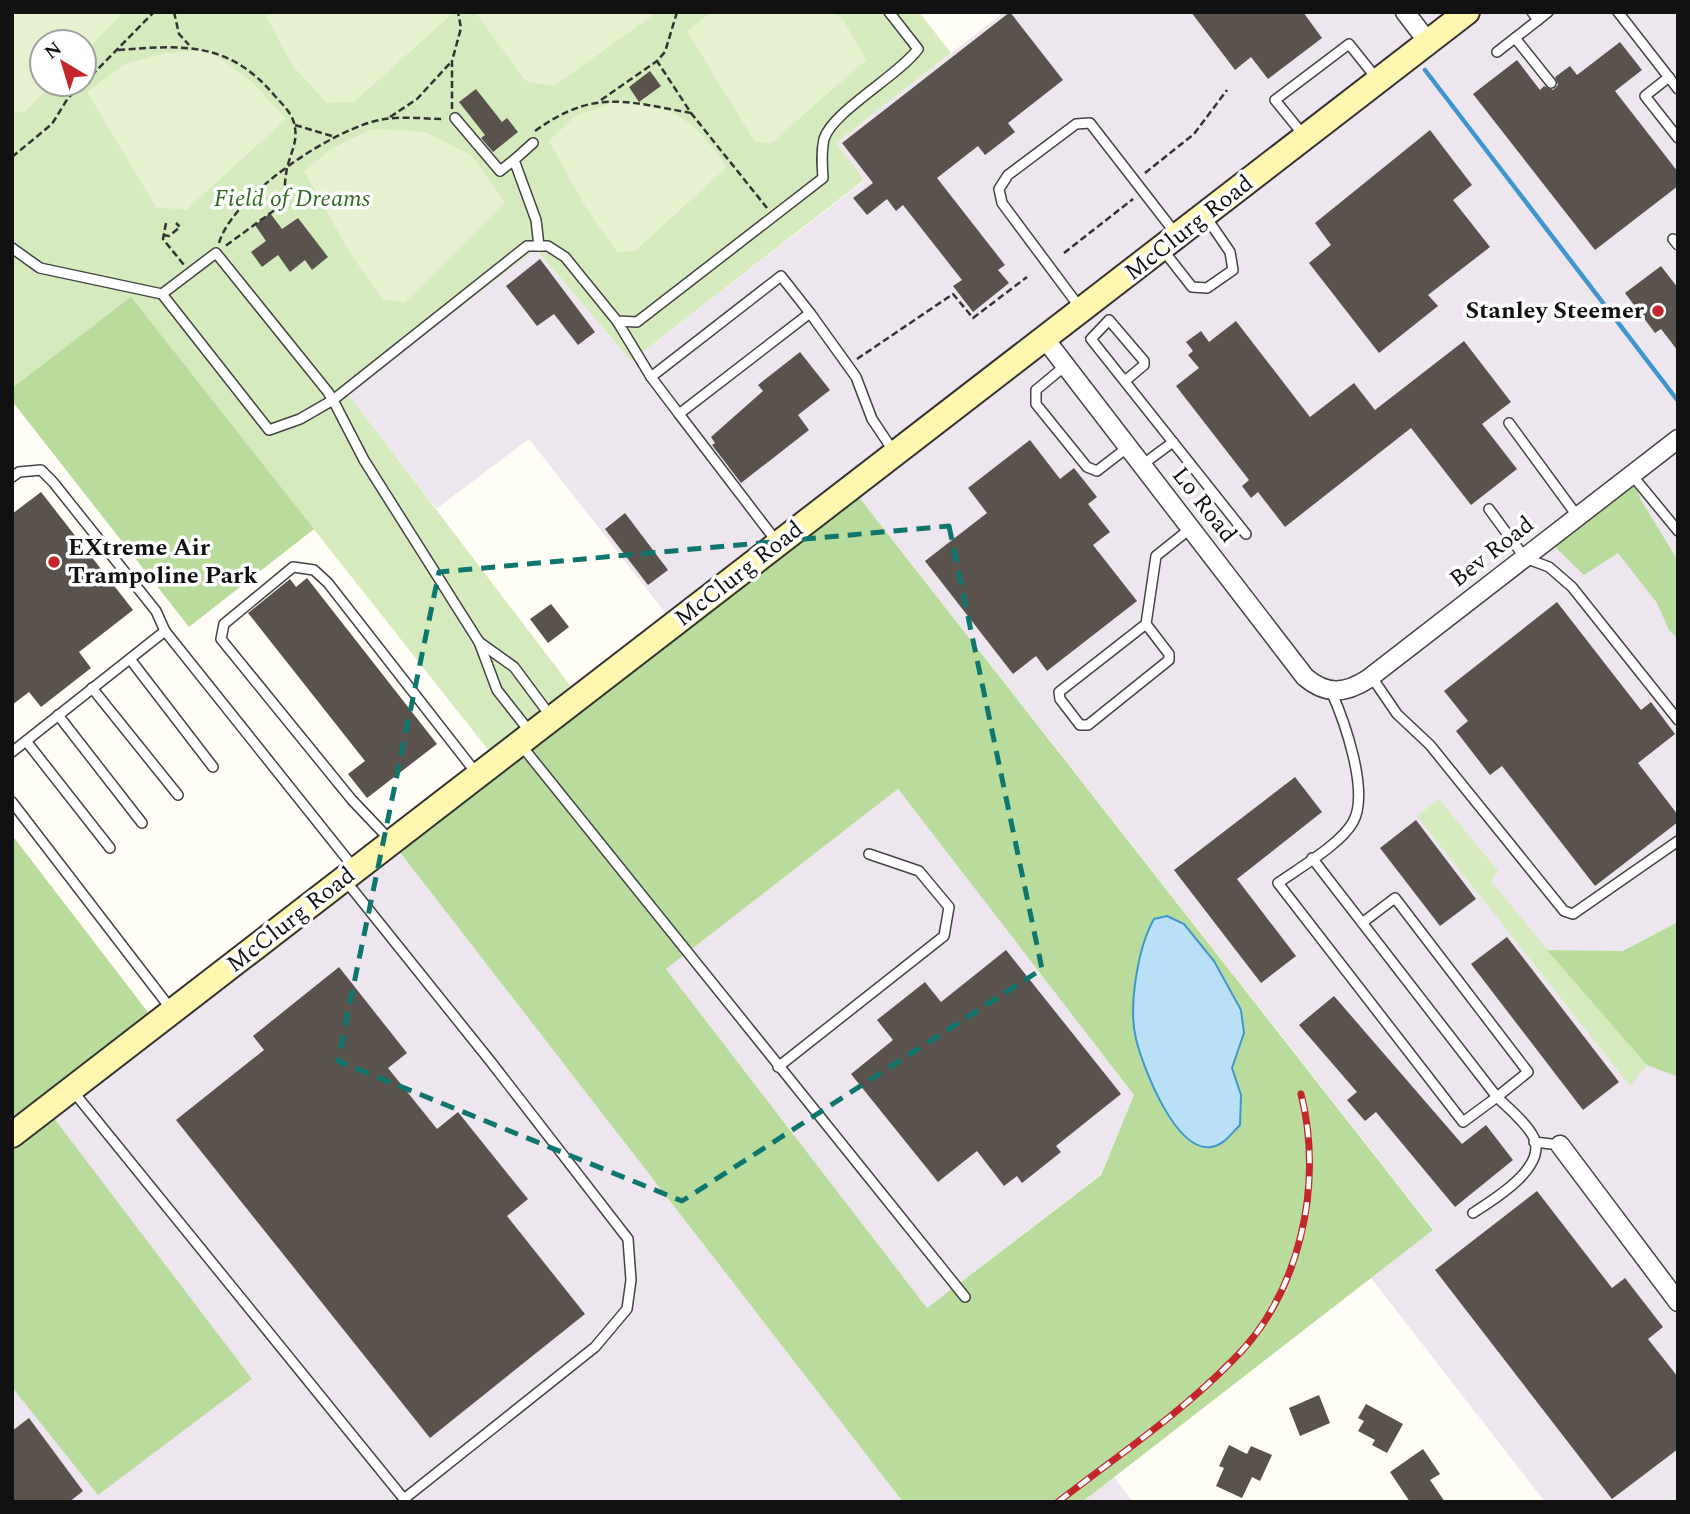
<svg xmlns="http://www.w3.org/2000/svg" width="1690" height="1514" viewBox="0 0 1690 1514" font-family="Spectral,serif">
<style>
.industrial{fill:#eee6ef}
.green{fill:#d5ebbd;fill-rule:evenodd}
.forest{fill:#b9dc9c;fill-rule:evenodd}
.pitch{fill:#e6f2cf}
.water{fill:#b9e0f7;stroke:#3f96cf;stroke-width:2}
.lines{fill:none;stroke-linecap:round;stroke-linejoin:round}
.stream{stroke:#3f96cf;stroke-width:4.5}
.building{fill:#5a524d}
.lane-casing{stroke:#444;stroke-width:12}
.street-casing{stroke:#444;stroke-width:21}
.secondary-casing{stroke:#333;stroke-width:28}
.path{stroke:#333;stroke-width:2.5;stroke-dasharray:7 3.5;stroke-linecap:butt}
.lane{stroke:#fff;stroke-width:9}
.street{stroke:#fff;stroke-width:18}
.secondary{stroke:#fff6b0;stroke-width:24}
.rail-casing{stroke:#c4262e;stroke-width:7}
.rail{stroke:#fff;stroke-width:4.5;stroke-dasharray:13;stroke-linecap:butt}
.marked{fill:none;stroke:#0f766e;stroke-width:5;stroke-dasharray:14 9;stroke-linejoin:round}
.poi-dot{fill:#c4262e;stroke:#fff;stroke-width:2.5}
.labels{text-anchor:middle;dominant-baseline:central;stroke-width:7;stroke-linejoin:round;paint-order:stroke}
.park-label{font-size:24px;font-style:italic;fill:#2f6b1f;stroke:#fff}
.street-label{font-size:24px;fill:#111;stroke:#fff}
.poi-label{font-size:24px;font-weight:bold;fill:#111;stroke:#fff;text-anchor:end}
</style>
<rect width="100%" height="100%" fill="#fffdf5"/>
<g class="industrial">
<path d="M1004,12H1678V1502H1545L1371,1278L1433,1229L852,488L674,624L529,439L436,509L348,394L536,249L631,361L864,181L836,143Z"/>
<path d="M898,789L1134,1095L1101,1174L927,1308L666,969Z"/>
<path d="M392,842L903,1502H12V1135Z"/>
<path d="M1114,1477L1133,1502H1082Z"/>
</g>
<g class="green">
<path d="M12,12H919L951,53L836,143L864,180L631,361L536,249L348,394L579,697L497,761L131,298L12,388ZM42,42H84V84H42Z"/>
<path d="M1439,799L1498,871L1491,881L1548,950L1623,951L1671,927L1678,1028L1630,1086L1417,816Z"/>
</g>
<g class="forest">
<path d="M131,297L314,529L189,627L12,401V388Z"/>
<path d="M1632,475L1641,500L1678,561V639L1669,630L1657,603L1618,553L1584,575L1548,540Z"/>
<path d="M851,487L1433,1230L1082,1502H903L392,842ZM898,789L1134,1095L1101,1175L927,1308L666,969ZM1167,916L1241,1010L1244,1033L1232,1068L1241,1095Z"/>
<path d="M12,835L157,1024L47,1109L252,1379L98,1495L12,1387Z"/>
<path d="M1678,922V1077L1647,1065L1547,950L1623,951Z"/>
</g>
<g class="pitch">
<path d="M12,12H124L84,52V42H42V84H52L25,112L12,111Z"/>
<path d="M264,12H450L452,14L354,102L327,103L292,65Z"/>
<path d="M475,12H657L554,86L526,81Z"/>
<path d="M712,12H833L842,18L866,60L771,143L755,142L687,31Z"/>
<path d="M209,50L254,84L286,119L186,210L156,207L87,92L125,64L166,53Z"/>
<path d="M621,100C680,110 692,118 727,167L635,251L617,252L585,206L549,141L575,116Z"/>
<path d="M372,129L426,132L471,155L505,202L405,302L383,300L350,253L304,171L331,149Z"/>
</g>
<path class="water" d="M1167,916L1184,924L1214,961L1241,1010L1244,1033L1232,1068L1241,1095L1240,1125C1231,1134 1224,1145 1211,1147C1175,1152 1143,1067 1136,1039C1128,1006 1138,947 1154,919Z"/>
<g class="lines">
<path class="stream" d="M1425,70L1678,401"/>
</g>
<g class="building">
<path d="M1010,12L1063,80L1008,123L1015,132L985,155L978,146L937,178L1005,265L998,270L1009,283L973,312L953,286L962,280L903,205L896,211L887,199L867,215L853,198L873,183L842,143Z"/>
<path d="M1191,12H1303L1322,38L1268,79L1251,57L1235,70Z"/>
<path d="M1620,42L1642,70L1615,91L1678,172V186L1595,250L1473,94L1517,60L1540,90L1544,86L1553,90L1558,85L1555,77L1570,66L1577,75Z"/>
<path d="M650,71L661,86L639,102L629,87Z"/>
<path d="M476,89L502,122L507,118L518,132L493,152L481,138L485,135L459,102Z"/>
<path d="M1430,130L1472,185L1453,200L1490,247L1428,295L1438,306L1379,353L1309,263L1331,245L1315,223Z"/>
<path d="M270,213L282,229L298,218L328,257L312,270L305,260L290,272L278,255L262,267L251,252L266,241L255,225Z"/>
<path d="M540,259L595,332L578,345L554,314L537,326L506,286Z"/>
<path d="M1661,266L1678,288V351L1661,329L1655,333L1625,293Z"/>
<path d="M1236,321L1310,417L1354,383L1375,410L1464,341L1511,402L1482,424L1517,469L1471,505L1411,428L1285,527L1258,492L1251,498L1242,486L1249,480L1176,386L1199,368L1188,355L1193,351L1186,342L1201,331L1209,342Z"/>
<path d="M800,352L830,390L798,415L809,430L741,483L712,445L715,443L711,437L763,391L758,385Z"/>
<path d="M1030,440L1060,479L1074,468L1097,497L1088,504L1110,532L1093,545L1137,601L1047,671L1036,656L1013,674L925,561L987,513L968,488Z"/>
<path d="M41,492L133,610L79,652L91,668L41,707L29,692L12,705V514Z"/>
<path d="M625,513L668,570L648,585L605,529Z"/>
<path d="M307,578L437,744L367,798L348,774L365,761L248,613L290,579L296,587Z"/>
<path d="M1557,602L1641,710L1651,702L1675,734L1638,763L1678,815V822L1595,886L1502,766L1490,775L1456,731L1468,721L1444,691Z"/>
<path d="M551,604L569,627L548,643L530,619Z"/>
<path d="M1295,777L1322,812L1237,879L1296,956L1261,983L1174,870Z"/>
<path d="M1416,820L1476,899L1440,926L1380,848Z"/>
<path d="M1507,937L1619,1082L1583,1110L1471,964Z"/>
<path d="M1006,950L1121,1094L1056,1146L1061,1152L1022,1183L1017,1176L1004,1186L977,1151L938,1182L851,1074L893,1040L877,1020L925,982L941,1002Z"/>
<path d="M339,967L407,1053L388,1068L437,1129L458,1112L528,1199L507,1216L585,1314L430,1438L176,1120L264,1050L253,1036Z"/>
<path d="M1334,996L1462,1144L1486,1125L1513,1160L1455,1207L1376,1112L1365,1121L1347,1100L1357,1092L1299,1025Z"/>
<path d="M1537,1191L1612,1288L1625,1278L1663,1327L1648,1339L1678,1377V1449L1612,1499L1435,1270Z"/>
<path d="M1319,1395L1330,1423L1300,1436L1289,1408Z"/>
<path d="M1366,1404L1403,1424L1387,1453L1372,1445L1375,1440L1358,1431L1364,1421L1358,1418Z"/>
<path d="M29,1418L83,1491L69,1502H12V1431Z"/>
<path d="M1229,1445L1247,1454L1251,1446L1272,1455L1260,1481L1252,1477L1242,1498L1216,1486L1224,1468L1219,1466Z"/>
<path d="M1423,1449L1440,1474L1430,1480L1445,1502H1410L1390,1472Z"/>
</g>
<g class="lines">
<defs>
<g id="lane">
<path d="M1532,12L1538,20L1548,12"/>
<path d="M1618,12L1678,89"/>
<path d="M1515,38L1551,83"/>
<path d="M1497,52L1538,20"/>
<path d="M1669,77L1645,96L1678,138"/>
<path d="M455,118L500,171L514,160"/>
<path d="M1305,137L1275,100L1349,44L1377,79"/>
<path d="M533,143L514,160L536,220L539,246"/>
<path d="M1673,239L1678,245"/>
<path d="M12,248L40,268L162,294"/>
<path d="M1163,250L1192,287L1207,288L1233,270L1230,252L1206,217"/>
<path d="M1081,309L1002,203L999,189L1008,175L1076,124L1090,123L1176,234"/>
<path d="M617,321L651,377"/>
<path d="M1065,366L1036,390V404L1087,467L1097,471L1128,447"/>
<path d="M1125,381L1144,365V361L1109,320L1091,339C1142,404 1194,469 1246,534"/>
<path d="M679,414L651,377L781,276L810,313"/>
<path d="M1509,423L1578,517"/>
<path d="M1142,465L1173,442"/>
<path d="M1632,475L1678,531"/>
<path d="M12,477L19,472L41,470L53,482L156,611L165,631"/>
<path d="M1489,509L1525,558L1549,567L1572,587L1678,720"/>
<path d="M777,542L679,414L810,313L856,377L872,419L894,452"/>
<path d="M1146,624L1169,654V660L1088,725H1080L1060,699L1059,692L1146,624L1156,556L1191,528"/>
<path d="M479,642L514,667L552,718"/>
<path d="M130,659L213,767"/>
<path d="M1371,676L1397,714L1430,745L1564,911L1573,914L1678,841"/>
<path d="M92,688L178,795"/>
<path d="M1331,691C1344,720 1370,792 1353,822C1341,844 1299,868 1278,883L1463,1122L1497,1097C1508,1108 1527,1123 1534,1138C1547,1168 1493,1200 1473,1213"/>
<path d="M58,715L142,823"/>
<path d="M530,732L497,690L479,642L364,460L333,400L328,392L216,253L162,294L269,430L300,419L333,400L527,246H548L565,257L617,321L637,322L823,178C822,165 821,152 824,139C832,112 898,76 918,49L889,12"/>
<path d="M26,741L110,848"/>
<path d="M521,745L965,1297"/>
<path d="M12,752L165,631L355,869"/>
<path d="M12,802L171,1009"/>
<path d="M391,841L352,800L221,639L224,624L293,567L314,570L328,583L477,774"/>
<path d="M1312,858L1497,1097L1528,1072L1395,898L1362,923"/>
<path d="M778,1067L944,936L949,907L919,871L869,854"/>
<path d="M72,1090L404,1499L595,1347L627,1309L631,1280L628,1239L491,1062L345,880"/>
<path d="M1534,1142L1560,1145"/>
</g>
<g id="street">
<path d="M1405,12L1428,42"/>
<path d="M1045,339L1305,677C1326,695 1345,694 1368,679L1678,439"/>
<path d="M1560,1145L1678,1302"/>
</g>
<path id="secondary" d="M12,1135L1467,12"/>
</defs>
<use href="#lane" class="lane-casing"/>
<use href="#street" class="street-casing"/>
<use href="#secondary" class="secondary-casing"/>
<g class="path">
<path d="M174,12L179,34L189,45"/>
<path d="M677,12L665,52L657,61L691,113L767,208"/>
<path d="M118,50C183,45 229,41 275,96C283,105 294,115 295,128C298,145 287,159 286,175C284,185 285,197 285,207L281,211L276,209L224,247"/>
<path d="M84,83L154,12"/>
<path d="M601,100L657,61"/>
<path d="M452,109V61L461,28L458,12"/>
<path d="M390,117L417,99L452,61"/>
<path d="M295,125L335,137"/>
<path d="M535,131C593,89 625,101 691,113"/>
<path d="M12,157L52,124L68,98L83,84"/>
<path d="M1145,173L1194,134L1227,90"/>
<path d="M166,223L163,239L184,265"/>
<path d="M163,235L169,236L180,227L176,223"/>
<path d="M219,243C233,195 336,126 385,119C404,116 425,119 444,119"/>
<path d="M1064,253L1133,199"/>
<path d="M857,359L953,294L973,318L1027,277"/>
</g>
<use href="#lane" class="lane"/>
<use href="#street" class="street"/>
<use href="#secondary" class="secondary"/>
<defs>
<path id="rail" d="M1058,1502C1117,1456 1180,1414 1232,1361C1300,1295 1324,1184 1301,1094"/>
</defs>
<use href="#rail" class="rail-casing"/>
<use href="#rail" class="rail"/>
</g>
<path class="marked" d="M949,526L1042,969L682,1201L338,1061L439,572Z"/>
<g class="poi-dot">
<circle cx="1658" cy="311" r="7"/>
<circle cx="54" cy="562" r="7"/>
</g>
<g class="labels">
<g class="park-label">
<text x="292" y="199">Field of Dreams</text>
</g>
<g class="street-label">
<text transform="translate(1189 228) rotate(-38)">McClurg Road</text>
<text transform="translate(1204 505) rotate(52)">Lo Road</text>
<text transform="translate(1492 552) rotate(-38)">Bev Road</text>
<text transform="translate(739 574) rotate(-38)">McClurg Road</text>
<text transform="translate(291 920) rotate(-38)">McClurg Road</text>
</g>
<g class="poi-label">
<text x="1644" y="311">Stanley Steemer</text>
<text x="68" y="548" text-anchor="start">EXtreme Air<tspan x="68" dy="28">Trampoline Park</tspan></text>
</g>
</g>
<rect width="1690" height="1514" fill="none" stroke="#111111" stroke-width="28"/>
<g transform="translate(63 63) rotate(322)"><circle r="33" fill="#ffffff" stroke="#a0a0a0" stroke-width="2"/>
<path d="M0-5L12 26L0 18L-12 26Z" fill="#c4262e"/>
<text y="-10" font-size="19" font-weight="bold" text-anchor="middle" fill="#111111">N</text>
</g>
</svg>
